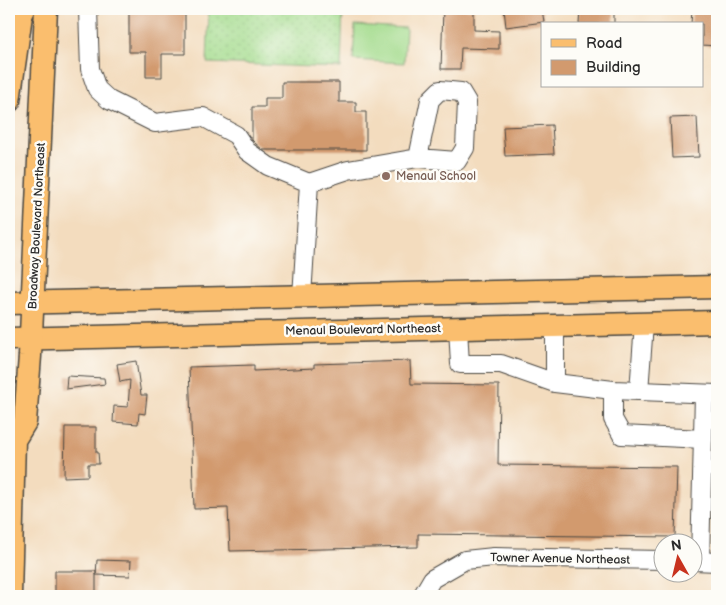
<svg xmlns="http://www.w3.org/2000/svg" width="726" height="605" viewBox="0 0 726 605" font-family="'Balsamiq Sans',sans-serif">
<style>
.grass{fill:url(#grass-dots);stroke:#68845c}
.green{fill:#a4dc8e;stroke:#68845c}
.building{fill:#d29a6e}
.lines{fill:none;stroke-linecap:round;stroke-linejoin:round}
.minor-casing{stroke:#494641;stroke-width:20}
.major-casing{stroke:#494641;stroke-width:25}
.minor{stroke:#fff;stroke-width:18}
.major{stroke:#fabe6e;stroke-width:22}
.education-dot{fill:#8d6e63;stroke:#fdfcf7;stroke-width:2}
.labels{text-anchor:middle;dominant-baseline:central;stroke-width:5;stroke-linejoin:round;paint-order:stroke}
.education-label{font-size:12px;fill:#785e54;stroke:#fdfcf7;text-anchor:start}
.street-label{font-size:12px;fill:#2b2b2b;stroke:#fdfcf7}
</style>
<defs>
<pattern id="grass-dots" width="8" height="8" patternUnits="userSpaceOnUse" patternTransform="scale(1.25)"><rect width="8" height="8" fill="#a4dc8e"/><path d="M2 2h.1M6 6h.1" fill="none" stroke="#8dbd7b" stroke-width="1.8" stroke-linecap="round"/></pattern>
</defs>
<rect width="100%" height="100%" fill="#fdfcf7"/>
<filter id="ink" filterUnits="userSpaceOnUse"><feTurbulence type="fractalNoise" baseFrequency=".02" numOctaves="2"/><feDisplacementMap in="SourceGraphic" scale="10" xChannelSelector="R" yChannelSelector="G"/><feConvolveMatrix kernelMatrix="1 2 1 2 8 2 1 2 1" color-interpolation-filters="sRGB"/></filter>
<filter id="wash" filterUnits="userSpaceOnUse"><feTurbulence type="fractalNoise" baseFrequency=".0096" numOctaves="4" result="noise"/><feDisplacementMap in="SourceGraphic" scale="20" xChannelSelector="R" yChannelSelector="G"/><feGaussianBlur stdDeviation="1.12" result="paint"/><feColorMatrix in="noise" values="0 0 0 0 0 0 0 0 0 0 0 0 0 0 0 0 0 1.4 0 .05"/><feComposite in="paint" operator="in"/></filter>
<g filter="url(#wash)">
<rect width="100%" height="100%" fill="#f3dcbe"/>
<path class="grass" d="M209,9H343L341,68L207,63Z"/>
<path class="green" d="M355,25L406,28L404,63L353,60Z"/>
<g id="blocks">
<g class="building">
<path d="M129,9H185V54H162V77H146V52H129Z"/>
<path d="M443,9H474V30L499,31V49L461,48L460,69H441Z"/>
<path d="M504,9H542L544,22L506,27Z"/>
<path d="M580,9H614V24H579Z"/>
<path d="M692,9H712L711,22H717V46L702,45V24H691Z"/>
<path d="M282,82H339V102H356V112H366V150H263L255,143L252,140V107H265V98H282Z"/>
<path d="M697,117L699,157L672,158L670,118Z"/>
<path d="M552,125L554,154L505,156L503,127Z"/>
<path d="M136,361L141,395H147L145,414L139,413L138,424L113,422L114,406L128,407L130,380L120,382L117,364Z"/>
<path d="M410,361L411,384L499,385L498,465L677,467L675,537L418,534V547L230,551L228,508L194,509L189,367L254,365V371L314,368V364Z"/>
<path d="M67,376L104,378L105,384L66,389Z"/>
<path d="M65,427H96V452H98L99,464H88V476L64,477Z"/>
<path d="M97,560L131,561L130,576L96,575Z"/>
<rect x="55" y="571" width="41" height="25"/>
</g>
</g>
</g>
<g filter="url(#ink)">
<use href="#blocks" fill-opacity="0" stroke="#494641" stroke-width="1"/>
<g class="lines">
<defs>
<g id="minor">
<path d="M88,9L90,69L97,89L109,100L155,123L203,117L236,135L247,151L268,166L309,183L302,297"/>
<path d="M309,183L348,170L418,158L457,161L465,148L467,102L461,92L440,90L430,100L418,158"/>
<path d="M555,326V383"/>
<path d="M458,328L460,364H501L555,383L613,390L717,394"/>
<path d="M613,390V419L622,435L703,439"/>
<path d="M639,391L644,324"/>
<path d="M694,561L717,562"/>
<path d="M700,561L704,394"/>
<path d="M422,596L432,579L465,560L494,557L664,560"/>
</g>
<g id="major">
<path d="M9,101L21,15L24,9"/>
<path d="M9,303L717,287"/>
<path d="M9,339L717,322"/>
<path d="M10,596L14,440L25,422L30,356L46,9"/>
</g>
</defs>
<use href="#minor" class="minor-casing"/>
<use href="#major" class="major-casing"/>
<use href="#minor" class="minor"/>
<use href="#major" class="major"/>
</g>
</g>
<circle class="education-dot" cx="386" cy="176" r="5"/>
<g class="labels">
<g class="education-label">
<text x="396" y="176">Menaul School</text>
</g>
<g class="street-label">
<text transform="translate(37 226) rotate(-87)">Broadway Boulevard Northeast</text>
<text transform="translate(363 330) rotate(-1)">Menaul Boulevard Northeast</text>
<text transform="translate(560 559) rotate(1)">Towner Avenue Northeast</text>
</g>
</g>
<rect width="726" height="605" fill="none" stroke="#fdfcf7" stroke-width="30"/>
<rect x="541" y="22" width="162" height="65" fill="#fdfcf7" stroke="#a9a8a5"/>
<rect x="551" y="39" width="25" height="8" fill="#fabe6e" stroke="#a9a8a5"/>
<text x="586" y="48" font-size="15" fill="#2b2b2b">Road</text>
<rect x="551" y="60" width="25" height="15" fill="#d29a6e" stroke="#a9a8a5"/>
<text x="586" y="72" font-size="15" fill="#2b2b2b">Building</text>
<g transform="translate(678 558) rotate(352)"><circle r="24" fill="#fdfcf7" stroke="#a9a8a5"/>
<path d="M0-4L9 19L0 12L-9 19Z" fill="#c8321e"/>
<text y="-8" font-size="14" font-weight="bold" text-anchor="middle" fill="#2b2b2b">N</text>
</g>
</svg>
